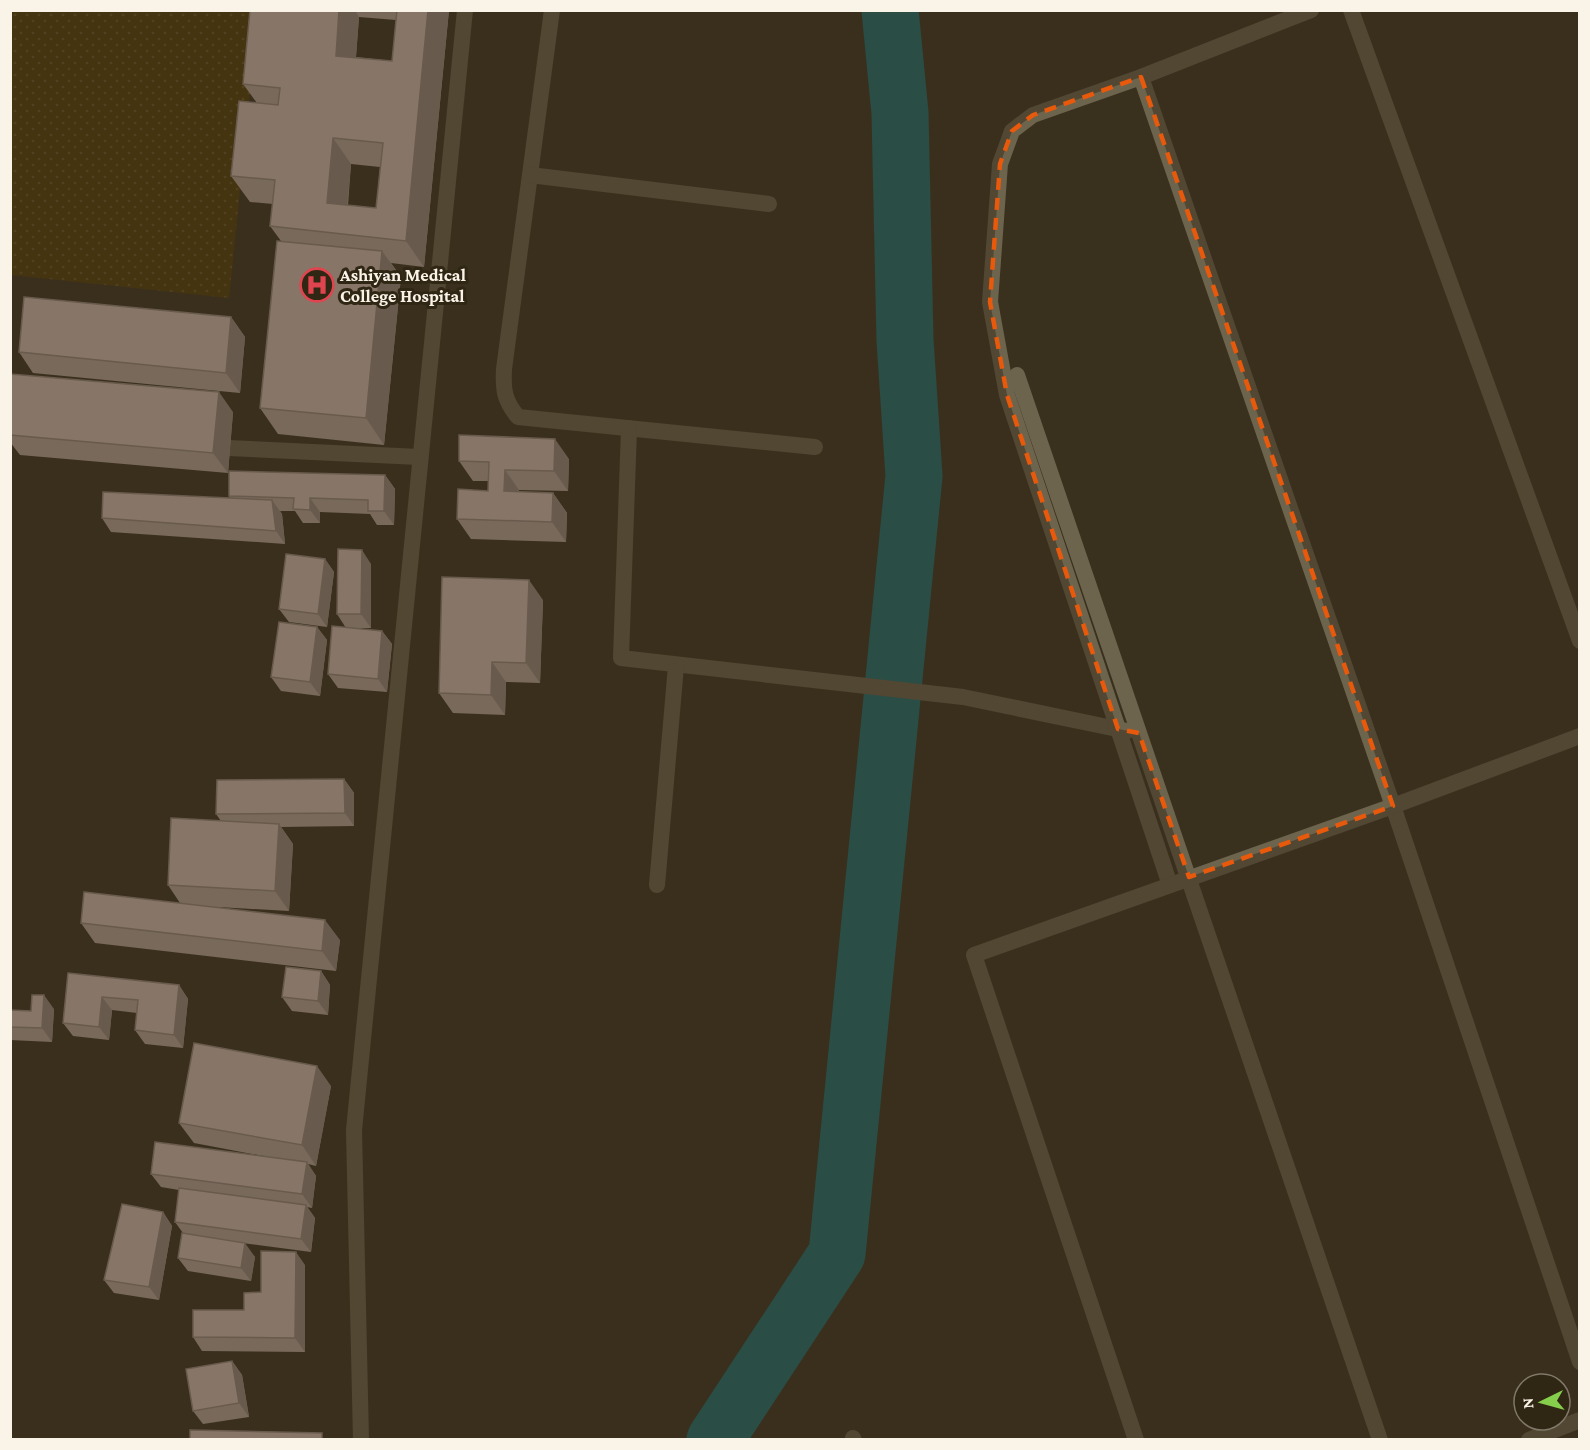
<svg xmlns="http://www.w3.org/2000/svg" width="1590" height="1450" viewBox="0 0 1590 1450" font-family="'Crimson Pro',serif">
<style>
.grass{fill:url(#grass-dots)}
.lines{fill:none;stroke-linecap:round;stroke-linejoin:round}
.river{stroke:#177278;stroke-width:57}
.minor{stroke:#6d644d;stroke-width:16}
.tertiary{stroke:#6d644d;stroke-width:16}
.wall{fill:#c4afa5;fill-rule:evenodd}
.shaded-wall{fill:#a08e86}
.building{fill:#e4cbc0;stroke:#a08e86;stroke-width:1.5;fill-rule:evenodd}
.marked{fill:none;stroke:#e8590c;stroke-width:4.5;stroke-dasharray:12 8;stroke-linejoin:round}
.labels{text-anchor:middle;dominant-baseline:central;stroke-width:6;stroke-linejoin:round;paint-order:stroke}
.poi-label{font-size:18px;font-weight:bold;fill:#faf3e8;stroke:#302614;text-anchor:start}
</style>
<defs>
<pattern id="grass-dots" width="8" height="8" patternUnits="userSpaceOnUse" patternTransform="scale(1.5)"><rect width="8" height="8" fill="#533a02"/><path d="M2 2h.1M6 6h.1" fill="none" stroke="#6d5727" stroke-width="1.8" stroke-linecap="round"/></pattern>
</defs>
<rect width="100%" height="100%" fill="#3a301e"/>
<path class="grass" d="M233,10L258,13L229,298L11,275V11Z"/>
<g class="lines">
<path class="river" d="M715,1440L837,1254L914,476L905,340L900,113L890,10"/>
<g class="minor">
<path d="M552,10L504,369C503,390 504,400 518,417L815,447"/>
<path d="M1351,10L1580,641"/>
<path d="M1141,77L1393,806L1580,1362"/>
<path d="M530,175L769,204"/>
<path d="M1017,375L1380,1440"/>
<path d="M629,428L621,658L963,697L1127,731"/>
<path d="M207,447L419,457"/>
<path d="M1168,879L1007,395L990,302L1000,164L1012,131L1033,115L1141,77L1311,10"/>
<path d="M657,885L676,666"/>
<path d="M853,1438L854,1440"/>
<path d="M1136,1440L974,955L1393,806L1580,736"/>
<path d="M1529,1440L1580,1420"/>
</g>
<path class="tertiary" d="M361,1440L354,1130L465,10"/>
</g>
<g class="wall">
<path d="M250,10H449L424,267L391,263L401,277L384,445L278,434L260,408L281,241L270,226L273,204L250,202L231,176L257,103L243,84ZM359,17L396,20L392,61L356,57ZM351,164L380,167L376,208L348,205Z"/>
<path d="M231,317L245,337L240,393L33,373L19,352Z"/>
<path d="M10,374L233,412L228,473L20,455L10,442Z"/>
<path d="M569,459L568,491L519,490V492L553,493L567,513L566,542L471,539L457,519L488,491V481H473L459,461Z"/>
<path d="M385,475L395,489L394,525H377L370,514L320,512V523H303L295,511H280L282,514L285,544L111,532L102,518L230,498L229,496Z"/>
<path d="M325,559L334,572L327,627L289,622L279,609Z"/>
<path d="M371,564V628H346L337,614Z"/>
<path d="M543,600L540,683L506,682L505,715L453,713L439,693Z"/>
<path d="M317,627L327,640L320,696L281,691L271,677Z"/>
<path d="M382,631L392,644L387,692L338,688L328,674Z"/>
<path d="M344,779L354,793V826L281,827L293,844L289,911L218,907L340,940L336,971L95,943L81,923L180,903L168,885L221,821L216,814Z"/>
<path d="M321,971L330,985L328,1015L292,1011L282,997Z"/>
<path d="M68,973L179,985L188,999L183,1048L145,1044L135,1030L137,1013L112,1010L109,1040L73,1036L63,1023Z"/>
<path d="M54,1009L52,1042L10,1040V1010L31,1011Z"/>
<path d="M331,1086L316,1166L308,1164L316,1176L312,1208L307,1207L315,1218L311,1252L242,1243L255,1257L251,1281L188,1271L178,1258L183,1233L175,1222L179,1190L161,1187L151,1174L274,1158L194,1143L179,1123Z"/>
<path d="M163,1212L172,1226L159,1300L114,1293L104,1280Z"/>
<path d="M305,1265V1352L202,1351L193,1337L244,1310L261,1292Z"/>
<path d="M232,1361L242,1375L249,1417L203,1424L193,1411Z"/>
</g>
<g class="shaded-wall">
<path d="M339,10H355L359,17L354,82L336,56Z"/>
<path d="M428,10H449L424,267L406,241Z"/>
<path d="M333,138L351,164L345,229L327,203Z"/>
<path d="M382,251L401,277L384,445L366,418Z"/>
<path d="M231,317L245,337L240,393L226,373Z"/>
<path d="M219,392L233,412L228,473L213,453Z"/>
<path d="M555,439L569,459L568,491L554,471Z"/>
<path d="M505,470L519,490V511L504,491Z"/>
<path d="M385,475L395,489L394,525L384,511Z"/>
<path d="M553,493L567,513L566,542L552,522Z"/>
<path d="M310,498L320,512V523L310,510Z"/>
<path d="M272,500L282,514L285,544L276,531Z"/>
<path d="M362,550L371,564V628L361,614Z"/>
<path d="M325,559L334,572L327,627L318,614Z"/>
<path d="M529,580L543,600L540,683L526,663Z"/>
<path d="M317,627L327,640L320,696L310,682Z"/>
<path d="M382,631L392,644L387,692L378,679Z"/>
<path d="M492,662L506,682L505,715L491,695Z"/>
<path d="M344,779L354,793V826L345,813Z"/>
<path d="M279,824L293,844L289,911L275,891Z"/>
<path d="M325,920L340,940L336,971L322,951Z"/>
<path d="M321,971L330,985L328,1015L318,1001Z"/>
<path d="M179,985L188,999L183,1048L174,1035Z"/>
<path d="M44,995L54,1009L52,1042L42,1028Z"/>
<path d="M102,997L112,1010L109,1040L99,1027Z"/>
<path d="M317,1066L331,1086L316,1166L302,1145Z"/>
<path d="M307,1162L316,1176L312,1208L302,1194Z"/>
<path d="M306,1205L315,1218L311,1252L301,1239Z"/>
<path d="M163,1212L172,1226L159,1300L149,1287Z"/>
<path d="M245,1243L255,1257L251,1281L241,1268Z"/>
<path d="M296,1252L305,1265V1352L295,1338Z"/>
<path d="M232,1361L242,1375L249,1417L239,1403Z"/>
</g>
<g class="building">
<path d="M250,10H339L336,56L392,61L397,10H428L406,241L270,226L275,180L231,176L239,101L278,105L280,88L243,84ZM333,138L383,143L376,208L327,203Z"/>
<path d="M277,241L382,251L366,418L260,408Z"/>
<path d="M24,297L231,317L226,373L19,352Z"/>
<path d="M10,374L219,392L213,453L10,435Z"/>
<path d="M459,435L555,439L554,471L505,470L504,491L553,493L552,522L457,519L458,489L488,491L489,462L459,461Z"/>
<path d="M229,471L385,475L384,511H368V500L310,498V510L293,509L294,498L229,496Z"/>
<path d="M103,492L272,500L276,531L102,518Z"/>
<path d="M338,549L362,550L361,614H337Z"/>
<path d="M286,554L325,559L318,614L279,609Z"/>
<path d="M442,577L529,580L526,663L492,662L491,695L439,693Z"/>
<path d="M279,622L317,627L310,682L271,677Z"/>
<path d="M332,626L382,631L378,679L328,674Z"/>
<path d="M344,779L345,813L216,814L217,780Z"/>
<path d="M171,818L279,824L275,891L168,885Z"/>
<path d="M84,892L325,920L322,951L81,923Z"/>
<path d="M286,967L321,971L318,1001L282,997Z"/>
<path d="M68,973L179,985L174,1035L135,1030L138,1000L102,997L99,1027L63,1023Z"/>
<path d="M32,995H44L42,1028L10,1027V1010L31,1011Z"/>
<path d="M194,1043L317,1066L302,1145L179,1123Z"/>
<path d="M155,1142L307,1162L302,1194L151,1174Z"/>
<path d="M179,1188L306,1205L301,1239L175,1222Z"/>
<path d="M122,1204L163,1212L149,1287L104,1280Z"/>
<path d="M182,1233L245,1243L241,1268L178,1258Z"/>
<path d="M261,1251L296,1252L295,1338L193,1337V1310H244V1293L261,1292Z"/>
<path d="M232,1361L239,1403L193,1411L186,1369Z"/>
<path d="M190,1430L322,1433V1440H190Z"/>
</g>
<path d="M0 0H1590V1450H0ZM1141,77L1393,806L1189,877L1139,733L1118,729L1007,395L990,302L1000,164L1012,131L1033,115Z" fill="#3a301e" fill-opacity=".55" fill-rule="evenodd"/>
<path class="marked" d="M1141,77L1393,806L1189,877L1139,733L1118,729L1007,395L990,302L1000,164L1012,131L1033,115Z"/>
<defs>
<symbol id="hospital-ring" viewBox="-11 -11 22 22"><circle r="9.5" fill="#302614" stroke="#e0444e" stroke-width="1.5"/><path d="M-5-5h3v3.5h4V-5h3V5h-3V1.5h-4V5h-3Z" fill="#e0444e"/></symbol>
</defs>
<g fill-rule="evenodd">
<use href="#hospital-ring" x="298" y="266" width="38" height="38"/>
</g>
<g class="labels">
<g class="poi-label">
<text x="340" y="275">Ashiyan Medical<tspan x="340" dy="21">College Hospital</tspan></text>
</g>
</g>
<rect width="1590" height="1450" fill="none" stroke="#faf3e8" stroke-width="24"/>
<g transform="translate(1542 1402) rotate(265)"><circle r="28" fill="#302614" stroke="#817869" stroke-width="1.5"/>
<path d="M0-4.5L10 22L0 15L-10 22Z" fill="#86cf4c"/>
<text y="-9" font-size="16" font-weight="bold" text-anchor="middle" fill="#faf3e8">N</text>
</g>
</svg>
